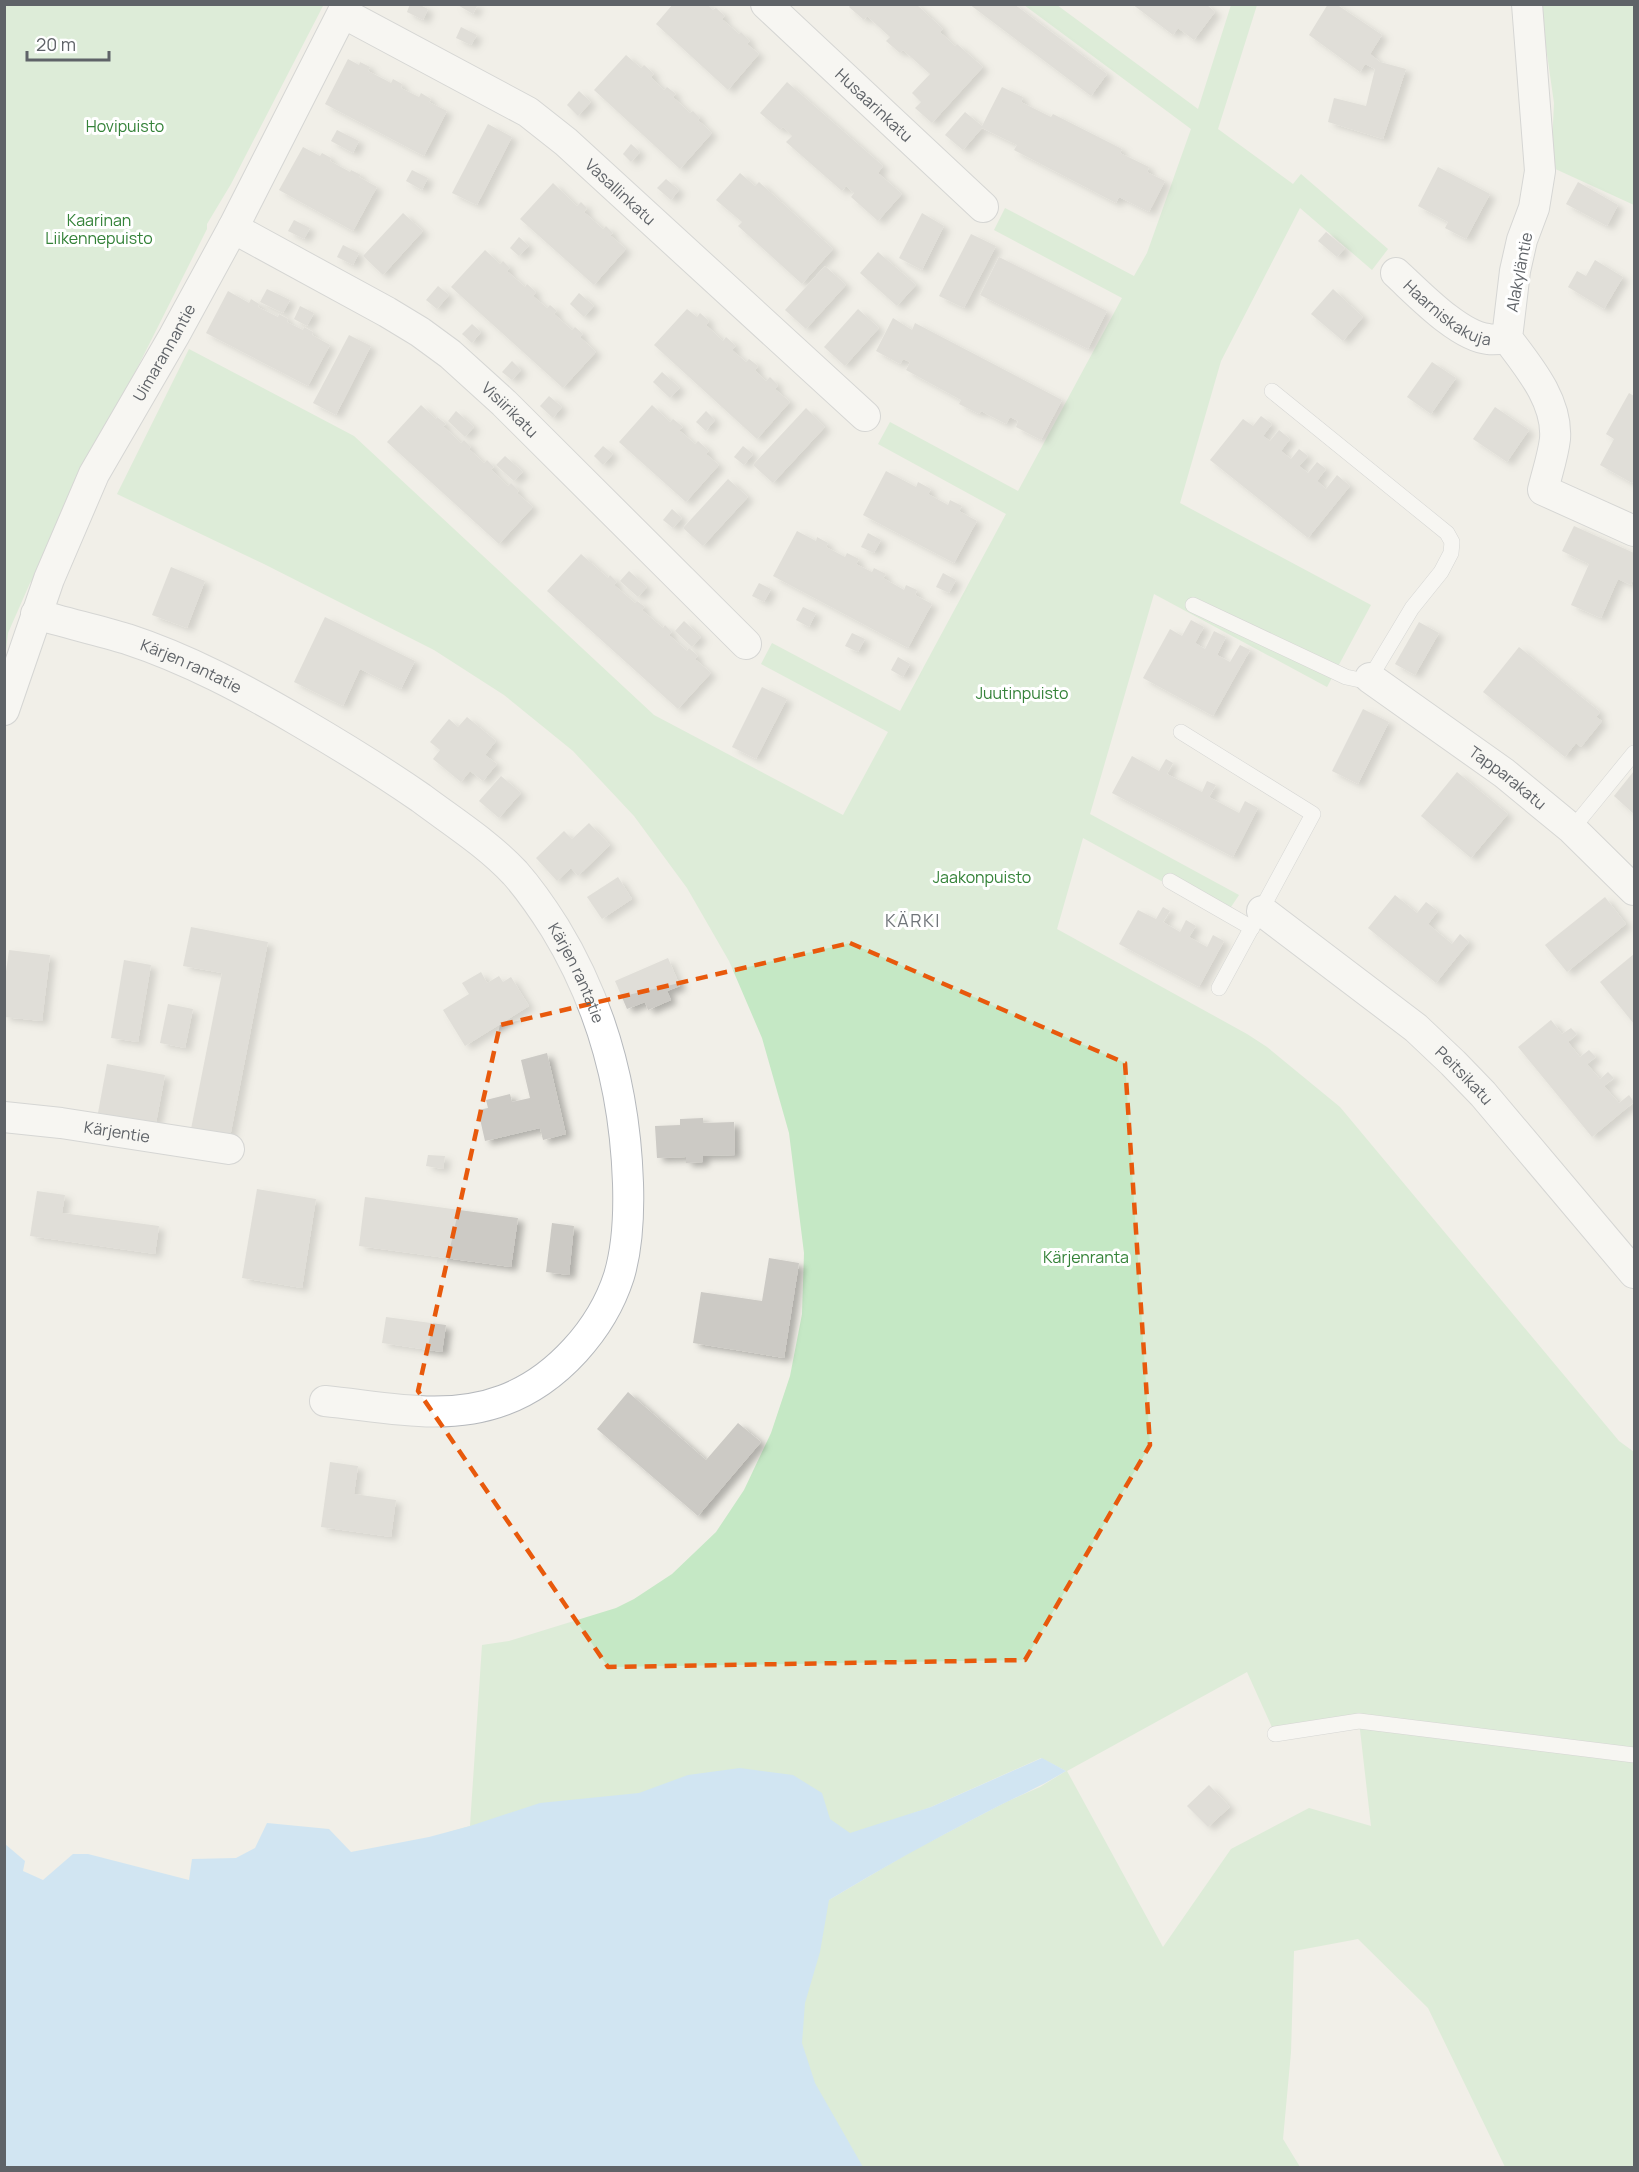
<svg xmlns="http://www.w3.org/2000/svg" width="1639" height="2172" viewBox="0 0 1639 2172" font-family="Manrope,sans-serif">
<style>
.green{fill:#c5e8c5;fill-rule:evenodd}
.water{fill:#aadaff}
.building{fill:#cccac5;filter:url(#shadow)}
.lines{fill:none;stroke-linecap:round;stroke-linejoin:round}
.lane-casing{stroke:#b5b8bc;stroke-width:16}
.street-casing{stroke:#b5b8bc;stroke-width:32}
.lane{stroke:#fff;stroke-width:15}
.street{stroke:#fff;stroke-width:30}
.marked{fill:none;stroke:#e8590c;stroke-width:4.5;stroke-dasharray:12 8;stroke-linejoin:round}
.labels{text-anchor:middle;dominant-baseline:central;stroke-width:6;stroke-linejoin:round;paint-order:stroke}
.street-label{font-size:16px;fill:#5f6368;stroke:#fff}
.park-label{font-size:16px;fill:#348238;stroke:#fff}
.neighbourhood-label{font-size:18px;letter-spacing:1.5px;fill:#70757a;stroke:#fff}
</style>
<defs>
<filter id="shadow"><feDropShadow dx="6" dy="4" stdDeviation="3" flood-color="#0004"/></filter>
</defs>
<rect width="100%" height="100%" fill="#f1efe8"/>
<g class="green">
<path d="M324,4L231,184L207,224V229L99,444L38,575L30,583L8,633L4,665V5Z"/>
<path d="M1024,5H1057L1198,109L1231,5H1257L1218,129L1293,184L1301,174L1388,249L1372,270L1300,208L1221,361L1180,503L1371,605L1327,687L1154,594L1090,814L1239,895L1225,916L1083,838L1057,929L1247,1034L1267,1047L1340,1107L1619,1441L1634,1452V2167H1505L1428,2008L1358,1939L1294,1951L1291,2052L1283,2139L1300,2167H516L829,1900L912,1851L1006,1802L1040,1787L1066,1771L1041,1758L931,1807L879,1825L746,1901L449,1832L470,1826L482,1645L509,1641L616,1608L634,1599L672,1574L716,1532L744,1490L771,1433L790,1376L802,1314L804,1253L789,1133L762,1038L729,961L687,888L634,816L573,751L504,695L434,650L264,564L117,494L189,349L354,436L654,715L843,815L888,732L761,664L772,643L900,711L1006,514L878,444L890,422L1018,491L1122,298L994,230L1005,208L1134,276L1147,253L1191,129ZM1247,1672L1275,1734L1359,1721L1371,1826L1309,1808L1231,1849L1163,1947L1067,1771Z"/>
<path d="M1540,5H1634V205L1551,167L1554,103Z"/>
</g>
<path class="water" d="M1042,1758L1066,1771C1040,1787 1012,1799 985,1813C932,1840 880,1869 829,1900L820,1952L805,2003L802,2043L815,2083L863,2167H5V1844L25,1861L23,1871L43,1880L73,1854H88L189,1880L192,1859L236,1858L255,1848L267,1823L329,1829L351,1852L429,1837L470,1826L540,1803L639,1793L688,1775L740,1768L793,1775L822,1793L830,1819L850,1833L931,1807Z"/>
<g class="building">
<path d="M410,4H418L428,9L423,20L407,12Z"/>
<path d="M456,4H478L473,14Z"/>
<path d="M673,4H707L713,10L716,8L725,16L722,19L739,34L741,32L750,41L747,44L759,54L728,90L656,24Z"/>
<path d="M851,4H916L943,29L940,32L955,46L957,44L983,67L932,123L915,108L921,102L912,93L930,74L903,50L900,53L886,41L890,37L867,16L864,20L849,7Z"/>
<path d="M969,4H1014L1107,74L1091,96Z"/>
<path d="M1132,4H1206L1215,12L1194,40L1178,28L1173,35Z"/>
<path d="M1328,4H1336L1382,35L1370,54L1380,62L1406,69L1383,139L1328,122L1334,98L1366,106L1375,69L1365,64L1360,72L1309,35Z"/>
<path d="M461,27L477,35L471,45L456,38Z"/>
<path d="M626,55L641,68L644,65L654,74L651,77L664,90L667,87L676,94L673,97L690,113L693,111L700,118L698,120L712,133L680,169L594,90Z"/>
<path d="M348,59L359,65L360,62L370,67L368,71L391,83L393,79L402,84L401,88L419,97L421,93L431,99L429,102L447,111L424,156L325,104Z"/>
<path d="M787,82L883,166L878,173L902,194L878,221L851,197L854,193L846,186L842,191L786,142L792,136L783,127L780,130L760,113Z"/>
<path d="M1002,87L1023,97L1021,102L1051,117L1053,114L1122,149L1120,153L1149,167L1147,172L1165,181L1149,212L1119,197L1116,203L1014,150L1017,145L982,128L963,150L945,135L965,112L982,126Z"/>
<path d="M579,91L591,102L578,116L567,105Z"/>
<path d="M488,124L512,137L477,205L452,193Z"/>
<path d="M337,130L359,141L353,153L331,141Z"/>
<path d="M631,144L640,152L631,162L623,154Z"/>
<path d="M303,147L320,156L322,153L331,158L330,161L350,172L351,170L361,175L359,177L377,187L353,231L279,190Z"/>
<path d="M1438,167L1490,194L1466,239L1445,228L1448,222L1418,206Z"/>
<path d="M412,170L428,178L422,190L406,181Z"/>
<path d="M740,173L755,186L759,182L833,249L802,284L738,226L742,222L716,200Z"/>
<path d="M666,179L679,190L671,200L657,188Z"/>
<path d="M1578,182L1618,205L1607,226L1566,204Z"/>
<path d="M553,183L577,206L581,202L587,208L584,212L603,229L606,226L613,233L610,235L626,249L594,285L520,219Z"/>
<path d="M403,213L423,231L383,275L363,256Z"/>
<path d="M922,213L944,226L922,270L899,258Z"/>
<path d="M294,220L310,228L304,239L288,231Z"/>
<path d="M1326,232L1345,248L1337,257L1318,241Z"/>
<path d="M971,234L996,246L964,308L939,296Z"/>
<path d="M519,237L529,246L519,256L510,248Z"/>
<path d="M343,245L359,253L353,265L337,257Z"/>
<path d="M485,250L500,264L503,261L510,268L507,271L525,287L527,284L536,292L533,296L547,308L550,305L557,311L554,314L572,330L575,327L583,334L580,337L596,352L563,388L451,287Z"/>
<path d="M878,252L916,285L897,306L860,273Z"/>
<path d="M999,257L1107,311L1088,349L980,295Z"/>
<path d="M1595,260L1623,277L1604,309L1568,287L1577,271L1586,276Z"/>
<path d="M825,266L846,285L806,329L785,310Z"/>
<path d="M438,286L449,295L437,309L426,300Z"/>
<path d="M267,289L290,300L283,313L260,302Z"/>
<path d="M1333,289L1363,317L1343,341L1311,314Z"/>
<path d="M228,291L249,303L251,299L259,304L258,307L278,317L279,314L288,319L287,322L303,330L304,327L313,332L312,335L330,345L308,386L206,333Z"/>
<path d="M579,293L594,306L584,317L570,304Z"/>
<path d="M300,306L314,313L307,326L294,319Z"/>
<path d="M687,309L697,317L700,313L709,321L706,325L723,341L726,337L736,346L732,350L746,362L749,359L758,366L755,370L766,381L770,377L778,385L775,389L790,402L757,439L654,345Z"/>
<path d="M858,309L879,328L845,366L824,347Z"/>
<path d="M893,318L912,330L915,323L1062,400L1041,440L1016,427L1018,421L1010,417L1006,424L981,411L979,414L959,404L961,400L906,370L910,362L903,359L900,364L876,351Z"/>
<path d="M472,324L481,332L472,343L462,334Z"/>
<path d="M349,335L371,346L336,415L313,403Z"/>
<path d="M512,361L521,370L512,380L502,372Z"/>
<path d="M1432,362L1456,378L1431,414L1407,397Z"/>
<path d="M662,372L680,388L670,398L653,382Z"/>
<path d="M1629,393L1634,396V480L1632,483L1600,465L1614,439L1606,434Z"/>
<path d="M549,396L562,407L553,418L540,406Z"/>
<path d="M421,405L436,419L437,417L446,424L443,426L461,443L464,440L471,447L469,449L484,463L487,460L494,467L491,469L508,486L511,483L519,491L517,493L533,507L499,544L387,442Z"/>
<path d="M652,405L670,422L673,419L683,427L679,430L695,444L698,441L709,451L706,454L719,465L686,502L619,442Z"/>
<path d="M1495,407L1529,430L1507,462L1473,439Z"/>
<path d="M806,408L825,427L773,483L753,465Z"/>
<path d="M456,411L474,427L465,437L448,421Z"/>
<path d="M706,411L715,420L706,431L696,422Z"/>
<path d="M1261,416L1272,424L1263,436L1270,441L1279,430L1290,439L1281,451L1291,459L1299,449L1308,456L1299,466L1308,473L1317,462L1326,469L1317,481L1326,489L1337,475L1350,486L1308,538L1210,460L1243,419L1253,426Z"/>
<path d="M603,446L613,454L603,465L594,456Z"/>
<path d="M743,446L753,454L744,465L734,457Z"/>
<path d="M505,456L523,472L514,481L496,465Z"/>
<path d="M886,471L916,487L918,482L931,489L928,494L948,505L950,500L962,506L959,511L977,521L954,563L863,515Z"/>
<path d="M728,479L748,497L703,546L683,528Z"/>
<path d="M672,509L682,518L673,528L663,520Z"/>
<path d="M1574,526L1634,553V577L1631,585L1618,579L1601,618L1571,605L1589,564L1562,551Z"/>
<path d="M797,531L816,541L817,537L828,543L826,547L845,557L847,553L859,559L856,564L872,572L874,568L886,574L883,578L904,590L906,585L917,590L915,595L932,604L908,648L773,576Z"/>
<path d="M868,533L881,540L874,553L861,547Z"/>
<path d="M581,554L608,578L610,575L617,582L614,585L635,603L637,601L645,607L642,610L663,628L665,625L672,632L669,635L687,651L689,648L698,656L695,659L711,673L678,709L547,591Z"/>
<path d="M171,567L205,581L187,628L152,615Z"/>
<path d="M629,571L647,587L638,597L620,581Z"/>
<path d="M943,573L956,580L949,593L936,587Z"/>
<path d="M759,583L771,589L764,602L752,596Z"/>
<path d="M803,607L816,613L809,627L796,620Z"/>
<path d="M325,617L415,661L401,689L360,669L343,706L294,682Z"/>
<path d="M1191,620L1204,627L1195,643L1205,649L1214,631L1226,637L1217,655L1230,662L1240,645L1250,650L1213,716L1143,678L1170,629L1182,636Z"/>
<path d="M684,621L701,637L692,647L675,631Z"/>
<path d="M1419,622L1439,633L1415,675L1395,664Z"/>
<path d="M852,633L865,639L858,652L845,646Z"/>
<path d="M1519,647L1600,712L1596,717L1602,721L1581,747L1576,743L1565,757L1483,692Z"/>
<path d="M898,657L910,664L903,677L891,670Z"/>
<path d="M762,687L787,699L756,759L732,747Z"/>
<path d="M1363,709L1389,722L1358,784L1332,771Z"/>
<path d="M467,717L496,741L485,755L497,764L483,781L470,771L461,782L433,759L440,750L430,742L449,719L458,727Z"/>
<path d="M1132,756L1159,771L1166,759L1173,763L1167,774L1202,792L1207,781L1216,785L1209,797L1239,813L1245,801L1258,808L1233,857L1112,793Z"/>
<path d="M1634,771V814L1614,796Z"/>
<path d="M1457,772L1508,814L1471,858L1421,816Z"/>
<path d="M501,776L521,793L499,818L479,801Z"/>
<path d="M589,823L610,845L578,876L571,868L557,881L536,858L564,831L572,839Z"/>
<path d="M618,877L632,899L602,919L587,897Z"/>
<path d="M1395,895L1417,913L1426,902L1438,911L1428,924L1452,944L1460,934L1469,942L1436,983L1368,928Z"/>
<path d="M1605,897L1626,924L1567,972L1545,945Z"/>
<path d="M1163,907L1170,911L1163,922L1180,932L1186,920L1196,926L1189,937L1207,947L1213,935L1224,941L1199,987L1119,944L1138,910L1156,919Z"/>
<path d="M191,927L268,942L230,1137L191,1129L222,973L183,966Z"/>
<path d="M9,950L50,955L42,1021L4,1017V986Z"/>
<path d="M1634,954V1024L1600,982Z"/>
<path d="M668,958L680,986L667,991L671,1000L648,1010L645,1002L627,1009L615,981Z"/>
<path d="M124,960L151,965L138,1042L111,1038Z"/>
<path d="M481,972L487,983L499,976L503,982L511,977L529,1006L465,1046L443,1010L469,994L462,983Z"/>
<path d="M168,1004L193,1009L185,1048L160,1043Z"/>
<path d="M1551,1020L1562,1034L1571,1028L1577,1034L1568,1042L1580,1057L1589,1050L1596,1057L1587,1064L1600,1079L1608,1072L1614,1078L1604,1086L1619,1103L1629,1095L1634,1102L1592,1137L1518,1047Z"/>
<path d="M547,1053L566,1134L543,1140L540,1128L485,1141L478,1110L488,1108L486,1100L510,1094L512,1102L530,1098L521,1060Z"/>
<path d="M107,1064L165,1075L156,1123L98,1113Z"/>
<path d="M703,1118V1123L734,1122L735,1155L703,1156V1162L686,1163V1157L657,1158L655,1126L680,1125V1119Z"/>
<path d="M428,1155L445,1156L443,1169L426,1166Z"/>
<path d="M257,1189L316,1199L302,1288L242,1278Z"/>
<path d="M37,1191L65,1195L62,1213L159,1226L155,1254L30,1236Z"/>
<path d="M365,1197L518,1218L511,1267L359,1246Z"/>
<path d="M552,1223L574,1226L569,1275L546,1272Z"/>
<path d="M769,1258L799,1263L784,1358L693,1343L701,1292L762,1301Z"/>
<path d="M386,1317L446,1325L442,1352L382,1343Z"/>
<path d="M628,1392L706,1460L738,1423L761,1442L698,1516L597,1429Z"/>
<path d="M330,1462L358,1466L354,1494L396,1500L391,1537L321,1527Z"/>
<path d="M1209,1785L1230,1807L1208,1827L1187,1806Z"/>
</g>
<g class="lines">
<defs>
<g id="lane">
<path d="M1193,605L1346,677L1360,680L1370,678L1412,608L1441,572L1451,553L1452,542L1447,533L1272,391"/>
<path d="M1181,732L1313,814L1219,988"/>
<path d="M1572,829L1634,753"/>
<path d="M1170,881L1252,928"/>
<path d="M1275,1734L1359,1721L1634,1755"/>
</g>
<g id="street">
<path id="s1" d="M766,4L983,207"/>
<path d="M1527,4L1540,171L1534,208L1522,240L1515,271L1507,338C1528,366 1558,401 1555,439C1553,456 1547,473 1543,490L1634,531"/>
<path id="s2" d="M343,13L528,112L566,142L865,416"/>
<path id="s3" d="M233,228L387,312L420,332L450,354L504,403L746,644"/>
<path id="s4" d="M1396,273C1417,292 1458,336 1488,339C1494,340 1501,339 1507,338"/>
<path id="s5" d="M36,614C66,623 97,630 127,639C188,659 246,690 302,723C343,747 382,771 421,798C453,822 488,844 515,873C530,890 543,909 555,928C602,1005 625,1092 628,1183C629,1214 628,1246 619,1276C602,1329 557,1380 504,1400C446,1422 385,1407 325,1401"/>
<path id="s6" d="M1370,678L1504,773L1572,829L1634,890"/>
<path id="s7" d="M4,710L49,579L94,474L174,336L233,228L347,4"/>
<path id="s8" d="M1262,911L1416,1028L1453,1063L1483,1094L1634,1273"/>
<path id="s9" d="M4,1117L61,1123L229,1149"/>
</g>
</defs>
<use href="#lane" class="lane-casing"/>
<use href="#street" class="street-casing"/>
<use href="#lane" class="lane"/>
<use href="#street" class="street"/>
</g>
<path d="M0 0H1639V2172H0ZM850,943L1125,1063L1150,1445L1025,1660L608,1667L418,1391L500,1025Z" fill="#f1efe8" fill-opacity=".55" fill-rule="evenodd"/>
<path class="marked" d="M850,943L1125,1063L1150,1445L1025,1660L608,1667L418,1391L500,1025Z"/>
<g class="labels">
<g class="street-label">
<text stroke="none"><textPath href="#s1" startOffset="148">Husaarinkatu</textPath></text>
<text stroke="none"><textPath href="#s2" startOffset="332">Vasallinkatu</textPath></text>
<text transform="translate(1519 272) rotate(-79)">Alakyläntie</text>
<text stroke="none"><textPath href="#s4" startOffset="66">Haarniskakuja</textPath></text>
<text stroke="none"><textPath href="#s7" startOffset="393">Uimarannantie</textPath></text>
<text stroke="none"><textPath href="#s3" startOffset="333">Visiirikatu</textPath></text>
<text stroke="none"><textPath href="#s5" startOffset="164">Kärjen rantatie</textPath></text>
<text stroke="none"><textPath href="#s6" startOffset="170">Tapparakatu</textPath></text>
<text stroke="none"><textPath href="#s5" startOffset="668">Kärjen rantatie</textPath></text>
<text stroke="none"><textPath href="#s8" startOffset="261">Peitsikatu</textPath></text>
<text stroke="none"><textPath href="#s9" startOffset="114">Kärjentie</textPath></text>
</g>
<g class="park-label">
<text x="125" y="126">Hovipuisto</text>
<text x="99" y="220">Kaarinan<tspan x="99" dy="18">Liikennepuisto</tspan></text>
<text x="1022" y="693">Juutinpuisto</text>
<text x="982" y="877">Jaakonpuisto</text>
<text x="1086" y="1257">Kärjenranta</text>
</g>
<g class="neighbourhood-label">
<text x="913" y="920">KÄRKI</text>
</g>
</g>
<rect width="1639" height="2172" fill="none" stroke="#5f6368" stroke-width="12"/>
<path d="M27 51v9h82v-9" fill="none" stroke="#5f6368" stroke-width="3"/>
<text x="36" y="51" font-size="18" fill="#5f6368" stroke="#ffffff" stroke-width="4.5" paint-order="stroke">20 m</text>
</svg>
